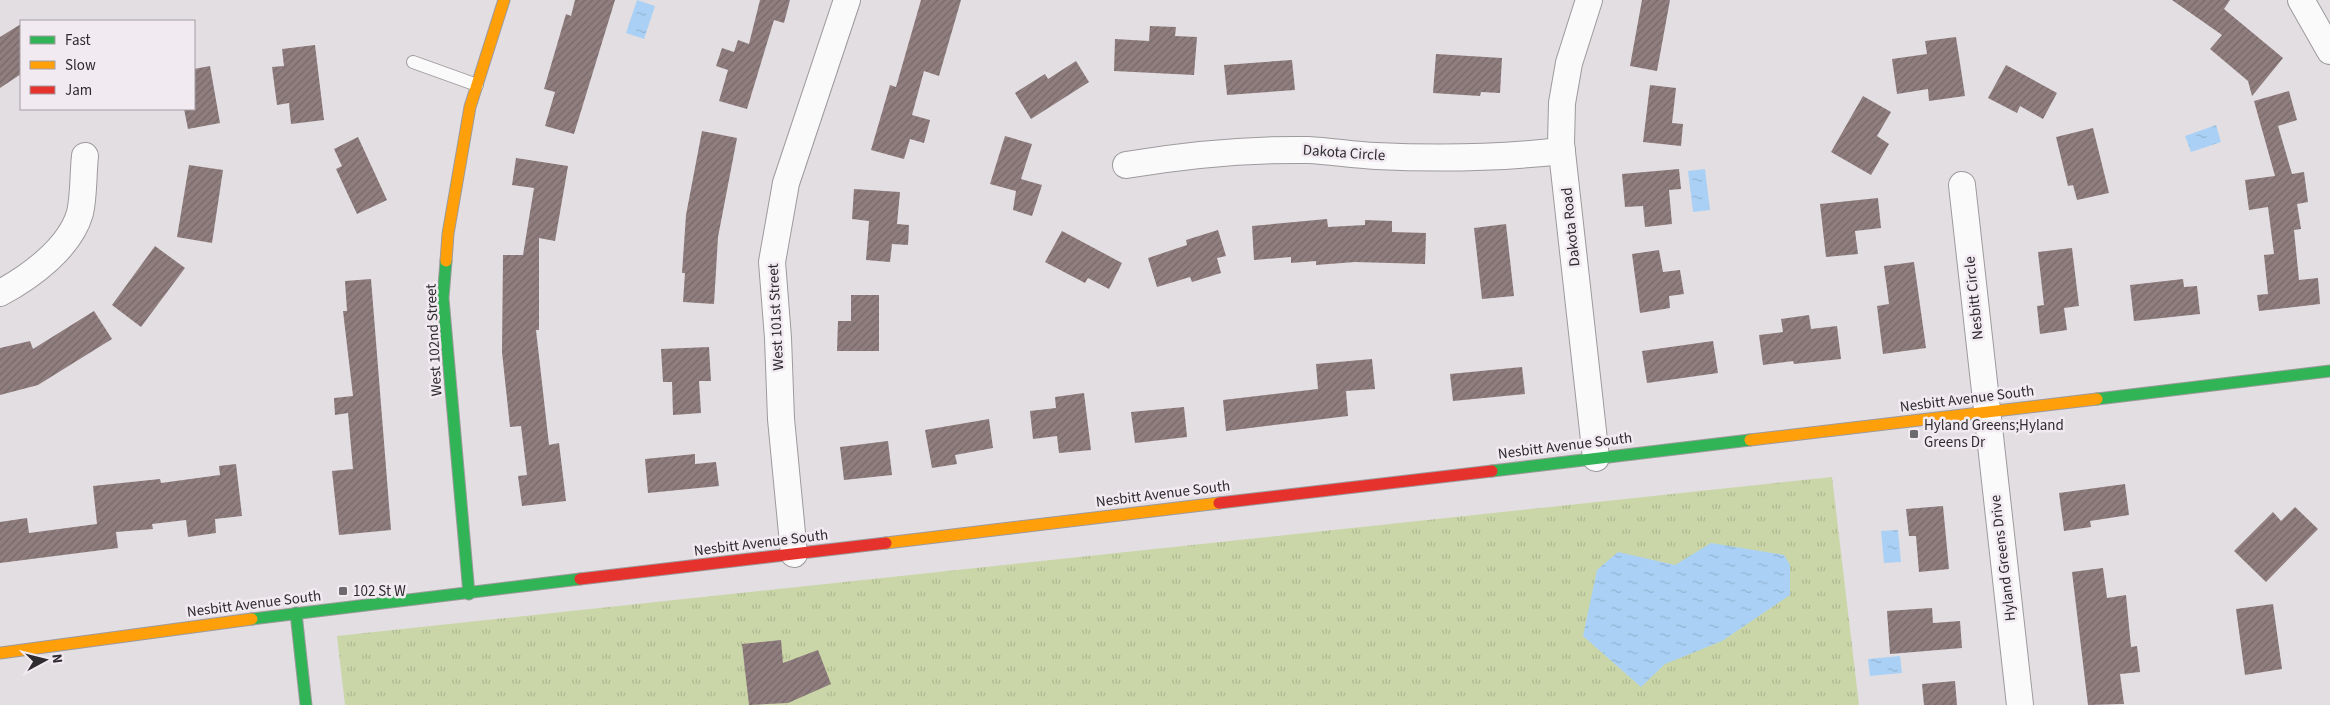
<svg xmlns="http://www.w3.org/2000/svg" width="2330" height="705" viewBox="0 0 2330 705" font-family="'Source Sans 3',sans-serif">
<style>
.grass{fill:url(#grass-tufts)}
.water{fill:url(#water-ripples)}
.building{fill:url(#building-hatch)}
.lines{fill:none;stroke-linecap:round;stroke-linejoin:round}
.lane-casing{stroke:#9d9a9d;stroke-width:14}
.street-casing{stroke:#9d9a9d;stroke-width:28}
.fast-casing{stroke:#9d9a9d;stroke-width:13}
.slow-casing{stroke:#9d9a9d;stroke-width:13}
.jam-casing{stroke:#9d9a9d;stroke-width:13}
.lane{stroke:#fbfafb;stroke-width:12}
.street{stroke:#fbfafb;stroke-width:26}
.fast{stroke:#30b455;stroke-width:11}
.slow{stroke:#ff9f0a;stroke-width:11}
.jam{stroke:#e5322d;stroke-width:11}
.poi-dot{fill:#6d6a6d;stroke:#f1eaf1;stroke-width:2}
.labels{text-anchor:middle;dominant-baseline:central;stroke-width:5;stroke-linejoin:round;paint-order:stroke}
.street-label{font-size:15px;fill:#2e2c2e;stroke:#f1eaf1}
.poi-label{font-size:15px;fill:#2e2c2e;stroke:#f1eaf1;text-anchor:start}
</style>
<defs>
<pattern id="grass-tufts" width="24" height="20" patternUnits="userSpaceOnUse" patternTransform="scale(1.25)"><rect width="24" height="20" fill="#cad6a8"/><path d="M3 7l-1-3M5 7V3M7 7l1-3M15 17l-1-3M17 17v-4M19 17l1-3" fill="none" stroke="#aeb891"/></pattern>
<pattern id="water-ripples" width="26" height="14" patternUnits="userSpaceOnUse" patternTransform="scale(1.25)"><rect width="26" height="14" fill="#aad1f5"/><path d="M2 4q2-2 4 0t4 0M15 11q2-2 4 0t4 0" fill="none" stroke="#93b4d2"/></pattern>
<pattern id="building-hatch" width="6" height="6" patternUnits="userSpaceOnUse" patternTransform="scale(1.25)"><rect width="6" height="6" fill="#907e7f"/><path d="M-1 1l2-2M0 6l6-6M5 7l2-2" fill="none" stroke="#766768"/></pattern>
</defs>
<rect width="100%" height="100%" fill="#e3dee2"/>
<path class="grass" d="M1832,477L1859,705H345L337,636Z"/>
<g class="water">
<path d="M637,0L655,6L644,39L626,33Z"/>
<path d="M2216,125L2221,142L2191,152L2185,136Z"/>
<path d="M1705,169L1710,210L1693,212L1688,171Z"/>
<path d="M1898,530L1901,562L1884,563L1881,531Z"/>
<path d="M1711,543L1784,555L1790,565V595L1722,641L1665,664L1641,687L1583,636L1597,570L1618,552L1675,565Z"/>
<path d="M1900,656L1902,673L1870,676L1868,659Z"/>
</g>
<g class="building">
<path d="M575,0H615L574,134L545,126L555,92L544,89L566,14L571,16Z"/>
<path d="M760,0H790L784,23L774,20L747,109L719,101L728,70L716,66L722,48L734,52L738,40L749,44Z"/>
<path d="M921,0H961L939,76L924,71L912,115L930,120L924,143L910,139L904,159L871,150L890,85L896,87Z"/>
<path d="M1642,0H1670L1657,71L1630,66Z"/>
<path d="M2172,0H2230L2224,9L2283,58L2252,96L2248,81L2210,49L2222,35Z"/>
<path d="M21,24V74L0,88V37Z"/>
<path d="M1150,26L1176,27L1175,36L1197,37L1194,75L1114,71L1115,39L1149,41Z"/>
<path d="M1956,37L1965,96L1929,101L1928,89L1897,94L1892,59L1927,54L1925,41Z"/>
<path d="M315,45L324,120L291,124L289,103L277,105L272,67L284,66L282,49Z"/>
<path d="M1436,54L1502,58L1500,93L1481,92L1480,96L1433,93Z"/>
<path d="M1292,60L1295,90L1227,95L1224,65Z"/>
<path d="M1076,61L1089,82L1031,119L1015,93L1045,74L1048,79Z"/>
<path d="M2006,65L2057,93L2043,119L2020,106L2017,113L1988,98Z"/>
<path d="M210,66L220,123L188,129L184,109H194V69Z"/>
<path d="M1650,85L1676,88L1672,123L1683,124L1681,146L1643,142Z"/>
<path d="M2289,91L2297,120L2278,126L2292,174L2304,172L2308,202L2297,204L2301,229L2294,230L2299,280L2318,278L2320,304L2259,311L2257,295L2268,294L2264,255L2274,254L2268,207L2249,210L2245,180L2275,176L2254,101Z"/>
<path d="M1863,96L1891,112L1877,136L1889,144L1871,175L1831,152Z"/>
<path d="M2093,128L2109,193L2077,200L2073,185L2068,186L2056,137Z"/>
<path d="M702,131L737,138L718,237L714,304L683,302L685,273H682L686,215Z"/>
<path d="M1005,136L1032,144L1021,179L1042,185L1032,216L1013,210L1016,191L990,184Z"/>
<path d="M358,137L387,200L357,214L336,169L342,166L334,149Z"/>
<path d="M516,158L568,166L555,241L539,238V330H536L549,445L559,443L566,501L522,506L518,476L527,475L521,426L510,427L502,352L503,255H523L534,188L512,185Z"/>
<path d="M189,165L223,170L212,243L177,237Z"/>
<path d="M1679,169L1681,189L1669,190L1672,224L1645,227L1643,206L1625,207L1622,174Z"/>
<path d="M854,189L900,192L897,224L909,225L908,245L892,244L890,262L866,260L869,221L852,219Z"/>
<path d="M1878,198L1881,228L1855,231L1858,254L1826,257L1820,204Z"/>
<path d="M1327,219L1328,227L1365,225V220L1392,221V232L1426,233L1425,264L1355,262L1316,265V261L1291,263V257L1254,260L1252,226Z"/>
<path d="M1506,224L1514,296L1482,299L1474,228Z"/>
<path d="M1218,230L1226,256L1217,258L1221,273L1192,282L1190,277L1157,287L1148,258L1187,245L1186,240Z"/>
<path d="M1062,231L1122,263L1109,289L1088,278L1085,283L1045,262Z"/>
<path d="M155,246L185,268L141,327L112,305Z"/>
<path d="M2072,248L2079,306L2064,308L2067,330L2040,334L2037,306L2044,305L2038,252Z"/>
<path d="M1659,250L1663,272L1680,270L1684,294L1669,296L1670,308L1640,313L1632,254Z"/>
<path d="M1914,262L1926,348L1883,354L1877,306L1889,304L1884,266Z"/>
<path d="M371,279L391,530L339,535L332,471L353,469L348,413L335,415L334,398L353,396L343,311H347L345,281Z"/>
<path d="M2183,279L2184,287L2197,286L2200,314L2134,321L2130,285Z"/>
<path d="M851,295H879V351H837L838,321H851Z"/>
<path d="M94,311L112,339L38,385L0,395V348L30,341L33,349Z"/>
<path d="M1809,315L1811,329L1837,326L1841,359L1794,364L1793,361L1763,365L1759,335L1783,332L1781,319Z"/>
<path d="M1713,341L1718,373L1647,383L1642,351Z"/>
<path d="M709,347L711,381H699L701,413L673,415L672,382H663L661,349Z"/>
<path d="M1372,359L1375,389L1346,391L1348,416L1226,431L1223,400L1318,389L1316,364Z"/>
<path d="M1522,367L1525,394L1453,401L1450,374Z"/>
<path d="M1084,393L1091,450L1059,453L1057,436L1033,439L1030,411L1056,408L1055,397Z"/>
<path d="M1184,407L1187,437L1135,443L1131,412Z"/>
<path d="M989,419L993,448L955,455L957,464L932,468L925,430Z"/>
<path d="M888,441L892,475L844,480L840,447Z"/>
<path d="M695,454V464L716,462L719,486L648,493L645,459Z"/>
<path d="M236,464L242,516L215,519L216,533L188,537L186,520L152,524L153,529L116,532L118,548L0,563V522L27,518L29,533L97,524L93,486L160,479L161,483L220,475L219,466Z"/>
<path d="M2125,484L2129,515L2090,521L2091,527L2064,531L2059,493Z"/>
<path d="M1943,506L1949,569L1919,572L1916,536H1909L1906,509Z"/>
<path d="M2295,507L2318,529L2266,582L2234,551L2273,512L2281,521Z"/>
<path d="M2103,568L2107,598L2126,595L2131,647L2137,646L2140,672L2120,674L2124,704L2088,705L2072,572Z"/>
<path d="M2273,604L2282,669L2245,675L2236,609Z"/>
<path d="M1932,608L1933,623L1960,621L1962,648L1890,654L1887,611Z"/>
<path d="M781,640L783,663L818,650L831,684L788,703L749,705L742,644Z"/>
<path d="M1955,681L1957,705H1924L1922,684Z"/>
</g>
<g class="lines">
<defs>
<path id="lane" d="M413,62L477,85"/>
<g id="street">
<path d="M1589,0L1569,63L1562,103L1561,143L1596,458"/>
<path d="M2301,0L2330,51"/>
<path d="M1126,165C1186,155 1246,149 1308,150C1330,151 1353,155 1376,156C1438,159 1500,158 1562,151"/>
<path d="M1962,185L2020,705"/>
<path d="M0,293C30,277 70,248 80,213C84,196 83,174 85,156"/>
<path d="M794,554L781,419L778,338L772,262L786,183L847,0"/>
</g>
<g id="fast">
<path d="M446,261L443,298L469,594"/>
<path d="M2097,399L2330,371"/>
<path d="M1492,471L1750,440"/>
<path d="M296,613L306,705"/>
<path d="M252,619L580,579"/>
</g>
<g id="slow">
<path d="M446,261L448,234L470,107L504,0"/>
<path d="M1750,440L2097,399"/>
<path d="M886,543L1219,503"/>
<path d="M0,653L252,619"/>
</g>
<g id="jam">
<path d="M1219,503L1492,471"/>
<path d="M580,579L886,543"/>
</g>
</defs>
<use href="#lane" class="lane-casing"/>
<use href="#street" class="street-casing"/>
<use href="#fast" class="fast-casing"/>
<use href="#slow" class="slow-casing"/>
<use href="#jam" class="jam-casing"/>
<use href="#lane" class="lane"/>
<use href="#street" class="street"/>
<use href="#fast" class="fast"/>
<use href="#slow" class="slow"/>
<use href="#jam" class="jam"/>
</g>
<g class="poi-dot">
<rect x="1909" y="429" width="10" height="10" rx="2.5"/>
<rect x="338" y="586" width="10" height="10" rx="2.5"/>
</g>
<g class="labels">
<g class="street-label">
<text transform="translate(1344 153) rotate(4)">Dakota Circle</text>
<text transform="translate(1571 227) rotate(-96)">Dakota Road</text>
<text transform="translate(1974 298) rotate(-96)">Nesbitt Circle</text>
<text transform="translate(776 317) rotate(-93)">West 101st Street</text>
<text transform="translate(434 340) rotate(-93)">West 102nd Street</text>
<text transform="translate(1967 399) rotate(-7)">Nesbitt Avenue South</text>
<text transform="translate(1565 446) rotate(-7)">Nesbitt Avenue South</text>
<text transform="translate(1163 494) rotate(-7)">Nesbitt Avenue South</text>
<text transform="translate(761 543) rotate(-7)">Nesbitt Avenue South</text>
<text transform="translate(2003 558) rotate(-97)">Hyland Greens Drive</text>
<text transform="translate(254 604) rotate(-7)">Nesbitt Avenue South</text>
</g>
<g class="poi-label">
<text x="1924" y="425">Hyland Greens;Hyland<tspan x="1924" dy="17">Greens Dr</tspan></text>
<text x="353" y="591">102 St W</text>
</g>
</g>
<rect x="20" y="20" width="175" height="90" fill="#f1eaf1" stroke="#a39ea3"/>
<rect x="30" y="36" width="25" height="8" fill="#30b455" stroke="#a39ea3"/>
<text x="65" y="45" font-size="15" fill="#2e2c2e">Fast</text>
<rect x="30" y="61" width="25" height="8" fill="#ff9f0a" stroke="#a39ea3"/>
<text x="65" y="70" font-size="15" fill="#2e2c2e">Slow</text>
<rect x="30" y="86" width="25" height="8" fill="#e5322d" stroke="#a39ea3"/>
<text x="65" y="95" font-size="15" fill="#2e2c2e">Jam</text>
<g transform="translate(45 660) rotate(83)" stroke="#f1eaf1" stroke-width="4" paint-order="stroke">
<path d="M0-4L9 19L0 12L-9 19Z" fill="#2e2c2e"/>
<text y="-8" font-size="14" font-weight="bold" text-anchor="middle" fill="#2e2c2e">N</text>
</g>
</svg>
